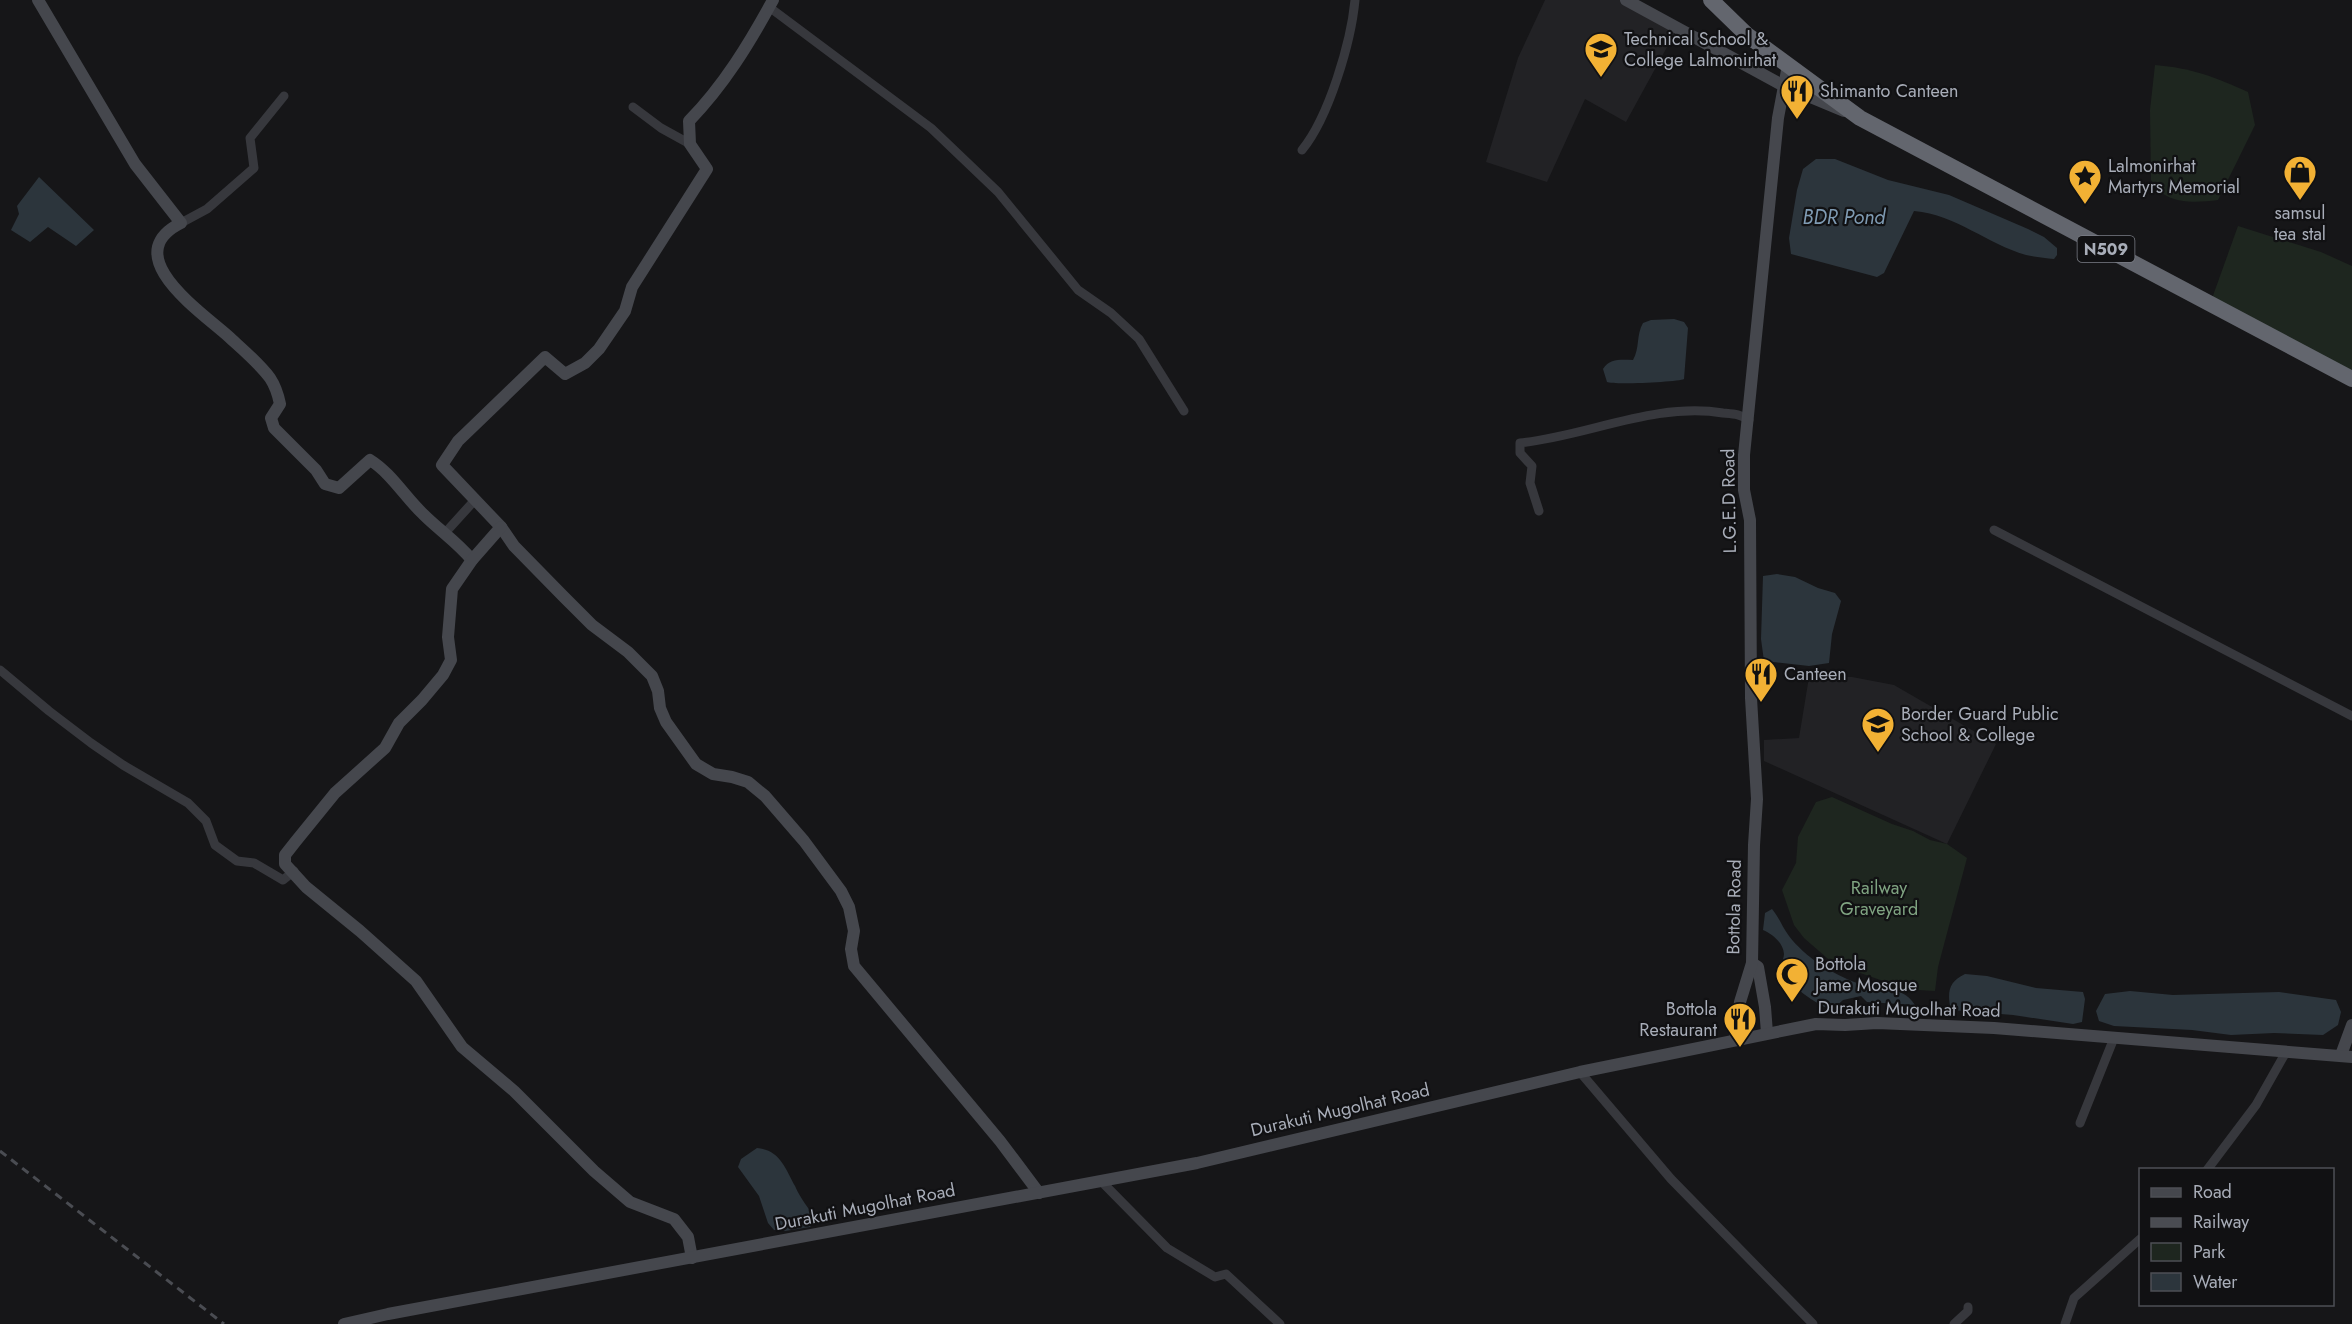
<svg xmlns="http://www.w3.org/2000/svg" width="2352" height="1324" viewBox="0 0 2352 1324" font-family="Jost,sans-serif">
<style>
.built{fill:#222225}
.green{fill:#1e261f}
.water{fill:#2c353c}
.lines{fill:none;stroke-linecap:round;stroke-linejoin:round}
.street{stroke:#37383d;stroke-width:9}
.secondary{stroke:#45474d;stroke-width:12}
.highway{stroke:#63666e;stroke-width:16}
.rail{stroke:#4a4c52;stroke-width:3;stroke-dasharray:8 6;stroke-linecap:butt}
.labels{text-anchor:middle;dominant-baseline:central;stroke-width:4.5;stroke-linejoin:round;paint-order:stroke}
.shield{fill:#111113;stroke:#7b7e86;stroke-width:1.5}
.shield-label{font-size:16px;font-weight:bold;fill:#a8adb8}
.poi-label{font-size:18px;fill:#a8adb8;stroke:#111113;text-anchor:start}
.street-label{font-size:18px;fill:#a8adb8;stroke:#111113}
.park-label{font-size:18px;fill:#7fa381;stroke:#111113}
.water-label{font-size:20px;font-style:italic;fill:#7f9bb3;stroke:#111113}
</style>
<rect width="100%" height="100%" fill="#161618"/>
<g class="built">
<path d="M1545,0H1626L1678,27L1626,122L1585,99L1547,182L1486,162L1518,58Z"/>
<path d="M1809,677H1852L1894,685L1996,744L1947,844L1764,761V740L1799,738Z"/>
</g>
<g class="green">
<path d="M2155,65C2192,68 2215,77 2248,92L2255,125L2218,200C2194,203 2164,205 2151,180L2150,110Z"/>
<path d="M2238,226L2321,252L2352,266V379L2210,304Z"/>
<path d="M1832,797L1892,824L1913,831L1930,840L1947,844L1967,858L1938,967L1935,991L1918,990L1895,985L1834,964L1804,938L1794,925L1782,890L1796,863L1798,837L1816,802Z"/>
</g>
<g class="water">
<path d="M1816,159H1835L1888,180L1949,195L2028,229L2044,237L2057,248V255L2054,259C2045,258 2035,257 2026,255C1987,244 1957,215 1914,211L1884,273L1877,277L1791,254L1789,238L1797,190L1803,169Z"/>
<path d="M39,177L94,230L76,246L48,227L30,242L11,230L19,214L17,206Z"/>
<path d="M1674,319L1684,322L1688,328L1684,379C1679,382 1613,385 1607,382L1603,369C1610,358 1621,360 1633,360C1640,348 1636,335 1643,323L1651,320Z"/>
<path d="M1777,574L1795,577L1818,588L1835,593L1841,601L1832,634L1829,663L1809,666L1764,661L1761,639L1763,576Z"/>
<path d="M1772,909C1779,917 1782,927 1789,936C1805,957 1832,974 1857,983C1878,991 1901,983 1915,1005L1867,1002L1861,996L1843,1000L1832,1010C1817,1005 1786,984 1782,968C1781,963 1784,958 1784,954C1783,942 1772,934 1763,930L1765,913Z"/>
<path d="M1965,974L1987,976L2036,988L2083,992L2085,999L2082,1022L2073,1024L2013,1015L1951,1010C1947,993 1948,982 1965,974Z"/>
<path d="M2130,991L2173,995L2279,992L2336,1000L2341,1012L2338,1025L2323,1035L2274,1033L2231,1035L2192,1030L2114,1026L2099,1021L2096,1011L2105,994Z"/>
<path d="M757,1148C780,1150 785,1168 795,1186C800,1198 809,1209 816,1219L810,1227L785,1231L774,1230L768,1223L759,1196L738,1167L741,1159Z"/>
</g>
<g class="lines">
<g class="street">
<path d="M769,7L931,128L998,192L1078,290L1111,313L1139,339L1184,411"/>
<path d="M633,107L661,128L690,144"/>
<path d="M1302,150C1329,117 1351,42 1355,0"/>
<path d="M181,223L207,209L254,168L250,138L284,96"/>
<path d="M1539,511L1530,483L1532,466L1520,453V443C1588,436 1654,402 1723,413C1734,414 1740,414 1749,420"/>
<path d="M1994,530L2352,716"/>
<path d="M445,533L474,501"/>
<path d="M0,670L49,711L91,743L123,765L188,803L206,821L215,845L237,861L254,863L283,880L294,871"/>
<path d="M1580,1072L1671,1179L1813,1324"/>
<path d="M2080,1123L2114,1038"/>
<path d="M2207,1170L2256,1105L2286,1052"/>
<path d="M1101,1181L1167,1248L1215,1277L1226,1274L1280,1324"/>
<path d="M1954,1324L1968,1311V1307"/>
<path d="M2065,1324L2074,1298L2140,1239"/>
</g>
<g class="secondary">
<path d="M38,0L135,164L181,223C117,255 200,311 228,336C242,349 259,363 270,378C276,387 278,394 280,404L271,418L274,428L316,470L325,484L339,488L370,460C391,473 405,497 423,514C439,530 457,542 472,560"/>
<path d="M773,0C749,44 724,85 689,121L690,144L707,169L632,287L625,311L599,349L585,363L565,374L545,357L458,441L442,465L501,527L514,546L563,596L592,625L628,652L652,676L658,691L660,708L666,722L696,764L713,774L732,777L748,782L765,796L804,841L841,891L849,907L854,931L851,949L854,966L1000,1141L1039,1193"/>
<path d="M1626,0L1784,86L1844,111"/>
<path d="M501,527L472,560L452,589L448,637L451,660L443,675L422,700L399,723L385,748L335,793L296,841L285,855V864L306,887L360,931L416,981L462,1047L514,1091L594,1171L630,1202L674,1219L688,1237L692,1258"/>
<path d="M1752,963L1758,967L1765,1007L1767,1033"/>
<path d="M1735,1040L1740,1002L1752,963L1754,845L1757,799L1751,698L1750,520L1744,490V455L1778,118L1788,65"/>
<path d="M2341,1055L2352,1025"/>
<path d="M344,1324L388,1314L1197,1163L1580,1072L1816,1024L1845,1025L1877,1023L1994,1028L2352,1057"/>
</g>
<path class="highway" d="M1711,0L1747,35L1860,118L2352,379"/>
<path class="rail" d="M0,1151L224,1324"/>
</g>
<defs>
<symbol id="school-pin" viewBox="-11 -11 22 30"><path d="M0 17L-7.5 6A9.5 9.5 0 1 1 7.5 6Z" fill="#f2b134" stroke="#111113"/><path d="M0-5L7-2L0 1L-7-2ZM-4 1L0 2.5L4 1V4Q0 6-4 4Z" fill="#111"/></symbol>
<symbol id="restaurant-pin" viewBox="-11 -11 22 30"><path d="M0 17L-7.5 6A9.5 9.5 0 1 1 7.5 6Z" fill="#f2b134" stroke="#111113"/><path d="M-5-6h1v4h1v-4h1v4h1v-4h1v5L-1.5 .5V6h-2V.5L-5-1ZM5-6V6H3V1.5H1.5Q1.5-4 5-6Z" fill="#111"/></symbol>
<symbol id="shop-pin" viewBox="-11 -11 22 30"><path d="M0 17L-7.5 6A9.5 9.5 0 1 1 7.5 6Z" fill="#f2b134" stroke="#111113"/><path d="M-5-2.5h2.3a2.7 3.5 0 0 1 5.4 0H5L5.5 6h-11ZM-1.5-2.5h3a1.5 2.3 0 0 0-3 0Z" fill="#111"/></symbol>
<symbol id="sight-pin" viewBox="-11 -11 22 30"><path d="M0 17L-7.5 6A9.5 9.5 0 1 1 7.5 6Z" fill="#f2b134" stroke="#111113"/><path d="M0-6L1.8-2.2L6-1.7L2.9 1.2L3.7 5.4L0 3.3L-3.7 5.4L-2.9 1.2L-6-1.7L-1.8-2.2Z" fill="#111"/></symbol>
<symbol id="mosque-pin" viewBox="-11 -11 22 30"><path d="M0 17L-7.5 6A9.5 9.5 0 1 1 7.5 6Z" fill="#f2b134" stroke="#111113"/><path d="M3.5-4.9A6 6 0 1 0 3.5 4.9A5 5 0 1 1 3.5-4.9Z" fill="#111"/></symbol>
</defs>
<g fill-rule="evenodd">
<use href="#school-pin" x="1582" y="30" width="38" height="52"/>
<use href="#restaurant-pin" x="1778" y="72" width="38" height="52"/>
<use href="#shop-pin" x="2281" y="153" width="38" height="52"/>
<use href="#sight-pin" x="2066" y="157" width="38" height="52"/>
<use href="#restaurant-pin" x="1742" y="655" width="38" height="52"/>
<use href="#school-pin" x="1859" y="705" width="38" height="52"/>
<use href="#mosque-pin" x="1773" y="955" width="38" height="52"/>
<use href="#restaurant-pin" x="1721" y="1000" width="38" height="52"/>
</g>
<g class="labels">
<rect class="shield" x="2077.5" y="236" width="57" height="26" rx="4.5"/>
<g class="shield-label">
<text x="2106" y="249">N509</text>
</g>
<g class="poi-label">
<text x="1624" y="39">Technical School &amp;<tspan x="1624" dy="21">College Lalmonirhat</tspan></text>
<text x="1820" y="91">Shimanto Canteen</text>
<text x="2108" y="166">Lalmonirhat<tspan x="2108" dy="21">Martyrs Memorial</tspan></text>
<text x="2300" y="213" text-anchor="middle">samsul<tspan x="2300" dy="21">tea stal</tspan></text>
<text x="1784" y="674">Canteen</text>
<text x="1901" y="714">Border Guard Public<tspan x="1901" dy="21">School &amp; College</tspan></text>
<text x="1815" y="964">Bottola<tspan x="1815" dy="21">Jame Mosque</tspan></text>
<text x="1717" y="1009" text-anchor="end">Bottola<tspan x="1717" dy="21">Restaurant</tspan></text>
</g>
<g class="street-label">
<text transform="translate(1729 501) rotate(-91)">L.G.E.D Road</text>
<text transform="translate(1734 907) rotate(-89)">Bottola Road</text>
<text transform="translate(1909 1009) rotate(1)">Durakuti Mugolhat Road</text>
<text transform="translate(1340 1110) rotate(-13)">Durakuti Mugolhat Road</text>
<text transform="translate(865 1207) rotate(-11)">Durakuti Mugolhat Road</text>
</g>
<g class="park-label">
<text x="1879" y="888">Railway<tspan x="1879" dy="21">Graveyard</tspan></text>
</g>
<g class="water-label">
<text x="1844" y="217">BDR Pond</text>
</g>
</g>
<rect x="2139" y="1168" width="195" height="138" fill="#111113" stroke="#4d4f55" stroke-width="1.5"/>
<rect x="2151" y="1188" width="30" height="9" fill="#45474d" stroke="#4d4f55" stroke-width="1.5"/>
<text x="2193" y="1198" font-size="18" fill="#a8adb8">Road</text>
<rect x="2151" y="1218" width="30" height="9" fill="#4a4c52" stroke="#4d4f55" stroke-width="1.5"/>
<text x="2193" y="1228" font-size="18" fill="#a8adb8">Railway</text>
<rect x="2151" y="1243" width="30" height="18" fill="#1e261f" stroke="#4d4f55" stroke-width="1.5"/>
<text x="2193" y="1258" font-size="18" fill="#a8adb8">Park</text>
<rect x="2151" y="1273" width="30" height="18" fill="#2c353c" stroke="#4d4f55" stroke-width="1.5"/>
<text x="2193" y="1288" font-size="18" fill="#a8adb8">Water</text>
</svg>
